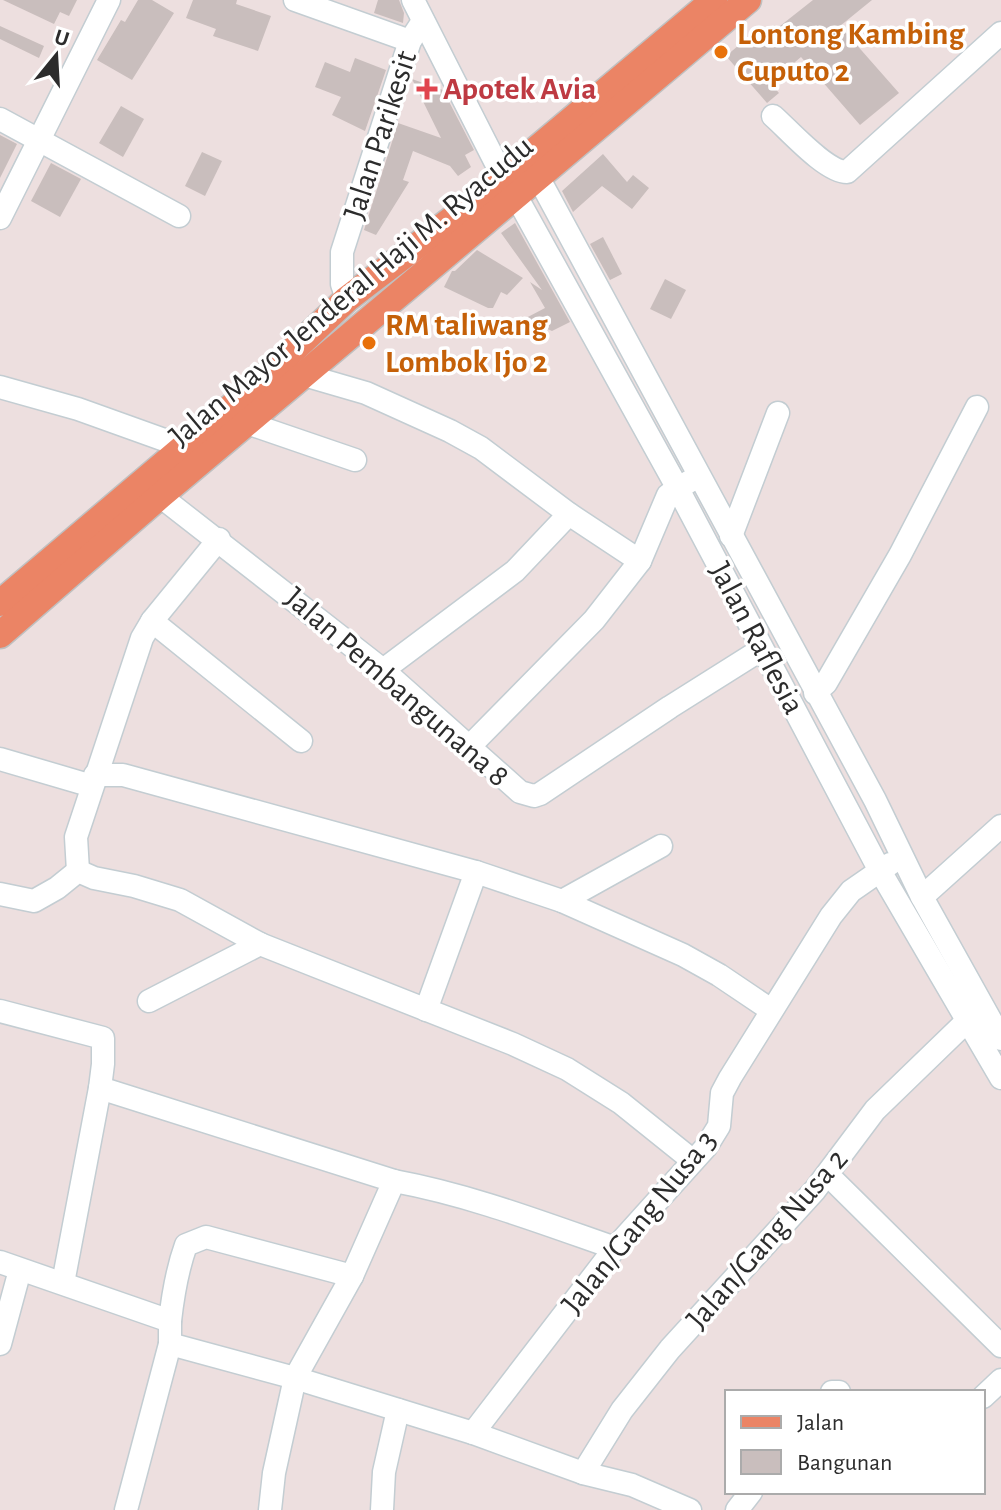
<svg xmlns="http://www.w3.org/2000/svg" width="1001" height="1510" viewBox="0 0 1001 1510" font-family="'Alegreya Sans',sans-serif">
<style>
.building{fill:#c9bebd}
.lines{fill:none;stroke-linecap:round;stroke-linejoin:round}
.minor-casing{stroke:#c3cdd2;stroke-width:25}
.major-casing{stroke:#c0c0c0;stroke-width:29}
.minor{stroke:#fff;stroke-width:22}
.major{stroke:#eb8465;stroke-width:26}
.food-dot{fill:#e8710a;stroke:#fff;stroke-width:3}
.health-dot{fill:#e0444e;stroke:#fff;stroke-width:3}
.labels{text-anchor:middle;dominant-baseline:central;stroke-width:7;stroke-linejoin:round;paint-order:stroke}
.food-label{font-size:32px;font-weight:bold;fill:#c56008;stroke:#fff;text-anchor:start}
.health-label{font-size:32px;font-weight:bold;fill:#be3a42;stroke:#fff;text-anchor:start}
.street-label{font-size:32px;fill:#2c2c2c;stroke:#fff}
</style>
<rect width="100%" height="100%" fill="#eddfdf"/>
<g class="building">
<path d="M3,0H77L69,16L60,12L54,24Z"/>
<path d="M138,0H152L174,13L132,80L97,60L121,20L125,22Z"/>
<path d="M193,0H237L236,4L271,16L258,51L213,36L216,29L186,18Z"/>
<path d="M378,0H399L404,13L403,23L374,13Z"/>
<path d="M813,0H872L840,26L899,93L860,125L801,57L770,83L779,93L767,103L726,56L745,40L752,48Z"/>
<path d="M0,26L44,46L39,58L0,39Z"/>
<path d="M355,58L386,70L365,131L332,115L341,97L315,87L325,62L350,72Z"/>
<path d="M412,79L443,90L474,150L465,155L471,167L458,176L450,166L413,151L403,180L409,182L376,235L364,230L398,123L441,138Z"/>
<path d="M121,106L144,119L123,157L99,143Z"/>
<path d="M0,135L17,144L0,178Z"/>
<path d="M202,152L222,161L205,196L185,186Z"/>
<path d="M603,154L627,182L633,175L649,188L632,209L602,186L573,212L562,191Z"/>
<path d="M51,163L81,179L60,217L31,201Z"/>
<path d="M515,223L570,322L552,331L524,319L545,308L530,282L542,290L501,233Z"/>
<path d="M603,237L622,274L610,280L590,244Z"/>
<path d="M477,250L523,278L507,295L501,292L493,308H488L444,287L452,271H455Z"/>
<path d="M665,279L686,290L671,319L650,309Z"/>
</g>
<g class="lines">
<defs>
<g id="minor">
<path d="M295,0L410,41"/>
<path d="M413,0L503,177"/>
<path d="M773,116C790,131 826,172 847,172L1001,33"/>
<path d="M0,119L179,216"/>
<path d="M538,177L875,800L922,897L1001,1039"/>
<path d="M516,196L677,487L880,871L1001,1078"/>
<path d="M0,218L109,0"/>
<path d="M347,299L342,284V252L410,41L423,21"/>
<path d="M304,375L366,393L450,431L481,448L569,514L640,561"/>
<path d="M0,387L78,409L184,447"/>
<path d="M247,423L355,460"/>
<path d="M160,496L383,670L520,792L534,796L540,794L670,707L762,649"/>
<path d="M731,536L778,413"/>
<path d="M152,621L301,741"/>
<path d="M383,670L515,571L569,514"/>
<path d="M815,693L826,683L900,555L977,407"/>
<path d="M469,747L594,620L640,561L668,495L690,481"/>
<path d="M0,759L92,786"/>
<path d="M95,775H123L476,872L562,901L683,955L719,975L771,1010"/>
<path d="M78,871L76,837L142,638L152,621L219,539"/>
<path d="M0,894L34,901L57,888L78,871L94,878L134,886L180,900L260,944L513,1044L567,1069L621,1103L692,1160"/>
<path d="M922,897L1001,826"/>
<path d="M562,901L661,846"/>
<path d="M149,1001L260,944"/>
<path d="M426,1010L476,872"/>
<path d="M0,1011L103,1038V1064L100,1088L63,1283"/>
<path d="M100,1088L394,1181L352,1276L295,1378L274,1473L270,1510"/>
<path d="M828,1175L1001,1346"/>
<path d="M394,1181C470,1195 543,1223 615,1248"/>
<path d="M0,1262L170,1321V1344L295,1378L473,1433L583,1473L632,1485L690,1510"/>
<path d="M170,1321C173,1294 177,1270 186,1245L206,1237L352,1276"/>
<path d="M0,1344L20,1270"/>
<path d="M832,1392H839"/>
<path d="M983,1397L1001,1380"/>
<path d="M473,1433L615,1248L706,1147L719,1126L722,1093L730,1078L831,916L851,891L890,864"/>
<path d="M583,1473L622,1410L670,1349L815,1190L875,1110L968,1020"/>
<path d="M126,1510L170,1344"/>
<path d="M382,1510L384,1472L398,1410"/>
<path d="M737,1510L751,1492"/>
</g>
<g id="major">
<path d="M0,603L250,391L347,299L464,210L714,0"/>
<path d="M0,635L160,496L748,0"/>
</g>
</defs>
<use href="#minor" class="minor-casing"/>
<use href="#major" class="major-casing"/>
<use href="#minor" class="minor"/>
<use href="#major" class="major"/>
</g>
<g class="food-dot">
<circle cx="721" cy="52" r="8"/>
<circle cx="369" cy="343" r="8"/>
</g>
<path class="health-dot" d="M423 77h8v8h8v8h-8v8h-8v-8h-8v-8h8z"/>
<g class="labels">
<g class="food-label">
<text x="737" y="34">Lontong Kambing<tspan x="737" dy="37">Cuputo 2</tspan></text>
<text x="385" y="325">RM taliwang<tspan x="385" dy="37">Lombok Ijo 2</tspan></text>
</g>
<g class="health-label">
<text x="443" y="89">Apotek Avia</text>
</g>
<g class="street-label">
<text transform="translate(380 135) rotate(-72)">Jalan Parikesit</text>
<text transform="translate(351 291) rotate(-40)">Jalan Mayor Jenderal Haji M. Ryacudu</text>
<text transform="translate(757 638) rotate(62)">Jalan Raflesia</text>
<text transform="translate(397 687) rotate(41)">Jalan Pembangunana 8</text>
<text transform="translate(639 1222) rotate(-51)">Jalan/Gang Nusa 3</text>
<text transform="translate(767 1239) rotate(-49)">Jalan/Gang Nusa 2</text>
</g>
</g>
<rect x="725" y="1390" width="260" height="104" fill="#ffffff" stroke="#ababab" stroke-width="2"/>
<rect x="741" y="1416" width="40" height="12" fill="#eb8465" stroke="#ababab" stroke-width="2"/>
<text x="797" y="1430" font-size="24" fill="#2c2c2c">Jalan</text>
<rect x="741" y="1450" width="40" height="24" fill="#c9bebd" stroke="#ababab" stroke-width="2"/>
<text x="797" y="1470" font-size="24" fill="#2c2c2c">Bangunan</text>
<g transform="translate(56 56) rotate(18)" stroke="#ffffff" stroke-width="6" paint-order="stroke">
<path d="M0-6L14 30L0 20L-14 30Z" fill="#2c2c2c"/>
<text y="-12" font-size="22" font-weight="bold" text-anchor="middle" fill="#2c2c2c">U</text>
</g>
</svg>
